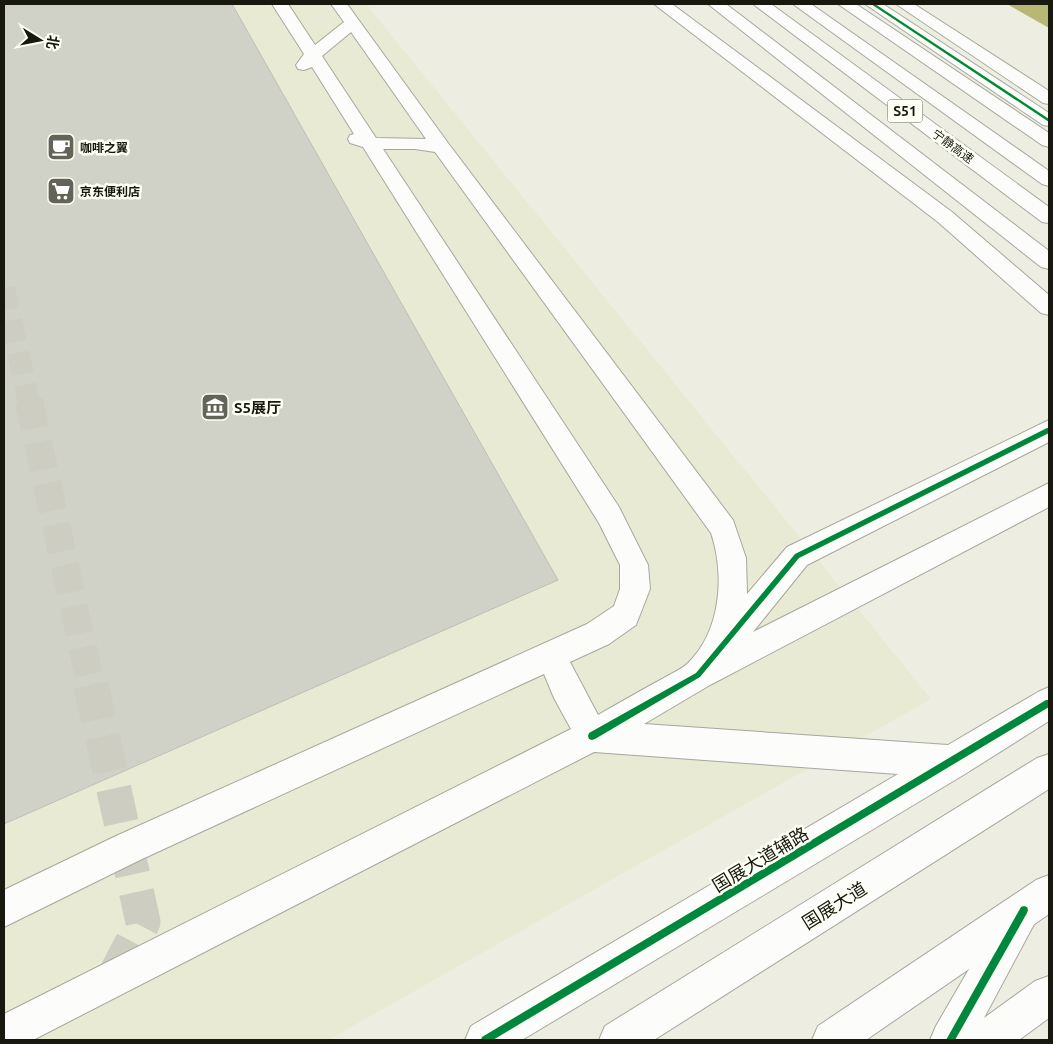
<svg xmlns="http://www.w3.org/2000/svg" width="1053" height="1044" viewBox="0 0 1053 1044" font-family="Ubuntu,'Noto Sans SC',sans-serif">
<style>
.built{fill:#e9ead3}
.water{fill:#b8b875}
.building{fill:#d0d1c7;stroke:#bfbfb6}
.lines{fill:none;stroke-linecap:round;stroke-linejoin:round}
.minor-tunnel-far2{stroke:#cdcdc2;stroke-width:22;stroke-dasharray:22 11;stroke-linecap:butt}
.minor-tunnel-far1{stroke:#cdcdc2;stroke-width:28;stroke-dasharray:28 14;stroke-linecap:butt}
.minor-tunnel{stroke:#cdcdc2;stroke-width:35;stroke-dasharray:35 18;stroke-linecap:butt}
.minor-casing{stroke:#a6a79d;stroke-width:2}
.major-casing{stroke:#a6a79d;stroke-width:2}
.highway-casing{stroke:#a6a79d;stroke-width:2}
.minor{fill:#fcfcfa;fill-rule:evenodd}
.major{fill:#fcfcfa;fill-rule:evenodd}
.highway{fill:#fcfcfa;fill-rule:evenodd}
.cycleway-casing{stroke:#fefff5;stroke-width:3}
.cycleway{fill:#00873e;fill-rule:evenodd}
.labels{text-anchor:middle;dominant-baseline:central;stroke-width:5;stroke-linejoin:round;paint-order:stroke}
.far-street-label{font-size:12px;fill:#18180f;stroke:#fefff5}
.far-poi-label{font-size:12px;font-weight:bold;fill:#18180f;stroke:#fefff5;text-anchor:start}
.shield{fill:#fefff5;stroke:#5d5d54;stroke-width:1}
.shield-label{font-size:14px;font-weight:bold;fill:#18180f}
.poi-label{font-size:15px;font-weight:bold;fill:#18180f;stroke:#fefff5;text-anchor:start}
.near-street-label{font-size:18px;fill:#18180f;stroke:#fefff5}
</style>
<rect width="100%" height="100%" fill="#edede1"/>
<path class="built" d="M4,4H366L931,699L328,1040H4Z"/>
<path class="water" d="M1007,4H1049V28Z"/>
<path class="building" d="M4,4H232L558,580L4,824Z"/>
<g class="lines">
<path class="minor-tunnel-far2" d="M4,288L29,403"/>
<path class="minor-tunnel-far1" d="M29,401L91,686"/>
<path class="minor-tunnel" d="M91,685L143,922L112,981"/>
<defs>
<g id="minor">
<path d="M272,4H288L315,45L344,22L331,4H347L448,143L733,520L746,558L747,594L787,547L1049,420V442L807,565L753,632L1049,483V507L710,685L644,724L948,745L1038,692L1049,687V721L965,774L522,1040H465L471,1026L898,774L594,752L33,1040H4V1014L571,729L554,698L544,674L140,860L4,927V890L116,836L587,624L614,606L620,589V565L599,523L363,147L350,143L348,139L350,135L354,134L312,67L304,70L298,69L296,65L304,54ZM351,32L426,139L376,138L322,56ZM383,149H415L435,152L711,533C725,575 721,631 688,663C681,670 670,674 662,679C640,691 619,703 598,715L570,662L609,644L636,625L650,589L648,565L619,507Z"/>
<path d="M865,4H883L1049,113V126L1043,125Z"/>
<path d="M1022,895L1035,900L1040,913L984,1018L1035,981L1049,976V1018L1019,1040H930L936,1026L1009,900Z"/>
</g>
<g id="major">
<path d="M1049,754V789L654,1040H599L605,1026L1037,758Z"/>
<path d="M1049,875V914L866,1040H812L818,1026L1036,880Z"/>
</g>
<g id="highway">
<path d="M654,4H672L952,212L1049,295V315L1041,313L938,222Z"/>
<path d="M708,4H726L1049,251V269L1041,267Z"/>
<path d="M753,4H771L1049,207V223L1042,222Z"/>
<path d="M793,4H811L1049,171V186L1042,184Z"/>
<path d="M838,4H856L1049,133V147L1042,145Z"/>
<path d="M896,4H914L1049,91V104L1043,103Z"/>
</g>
</defs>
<use href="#minor" class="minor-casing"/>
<use href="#major" class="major-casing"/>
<use href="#highway" class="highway-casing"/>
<use href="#minor" class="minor"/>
<use href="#major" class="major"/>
<use href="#highway" class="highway"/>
<defs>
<g id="cycleway">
<path d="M871,4H875L1049,119V122Z"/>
<path d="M1047,428H1049V433L799,558L700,677L595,739L592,740L589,739L588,736L589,733L696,673L795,554Z"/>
<path d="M1046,700H1049V707L493,1040H481L482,1037Z"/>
<path d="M1024,906L1027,907L1028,910L1027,913L955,1040H946L1021,907Z"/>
</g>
</defs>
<use href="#cycleway" class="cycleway-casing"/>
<use href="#cycleway" class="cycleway"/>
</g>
<defs>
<symbol id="cafe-square" viewBox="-11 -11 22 22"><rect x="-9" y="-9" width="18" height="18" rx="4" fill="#636358" stroke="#fefff5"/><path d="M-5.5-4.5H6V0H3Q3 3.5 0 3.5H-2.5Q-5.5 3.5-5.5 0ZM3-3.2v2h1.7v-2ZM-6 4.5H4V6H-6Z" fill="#fff"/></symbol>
<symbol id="supermarket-square" viewBox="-11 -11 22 22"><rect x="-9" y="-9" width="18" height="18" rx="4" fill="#636358" stroke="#fefff5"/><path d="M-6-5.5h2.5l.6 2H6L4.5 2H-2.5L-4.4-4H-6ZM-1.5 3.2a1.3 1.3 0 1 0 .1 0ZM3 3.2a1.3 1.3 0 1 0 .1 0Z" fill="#fff"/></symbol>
<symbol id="museum-square" viewBox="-11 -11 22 22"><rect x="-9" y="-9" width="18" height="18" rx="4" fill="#636358" stroke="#fefff5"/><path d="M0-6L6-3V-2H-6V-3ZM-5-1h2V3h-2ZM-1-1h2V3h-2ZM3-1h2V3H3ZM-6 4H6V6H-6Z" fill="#fff"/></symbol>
</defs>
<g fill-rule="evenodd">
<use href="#cafe-square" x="45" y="131" width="32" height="32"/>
<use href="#supermarket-square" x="45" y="175" width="32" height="32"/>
<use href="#museum-square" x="199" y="391" width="32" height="32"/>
</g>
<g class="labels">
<g class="far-street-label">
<text transform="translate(953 146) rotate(36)">宁静高速</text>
</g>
<g class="far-poi-label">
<text x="80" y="147">咖啡之翼</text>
<text x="80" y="191">京东便利店</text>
</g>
<rect class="shield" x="887.5" y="99.5" width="35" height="23" rx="4"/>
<g class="shield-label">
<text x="905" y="111">S51</text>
</g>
<g class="poi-label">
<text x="234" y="407">S5展厅</text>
</g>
<g class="near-street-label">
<text transform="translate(760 859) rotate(-31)">国展大道辅路</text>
<text transform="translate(834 905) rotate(-32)">国展大道</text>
</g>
</g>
<rect width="1053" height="1044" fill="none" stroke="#18180f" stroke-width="10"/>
<g transform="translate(40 40) rotate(100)" stroke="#fefff5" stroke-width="4" paint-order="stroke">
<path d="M0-4L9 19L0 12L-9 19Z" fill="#18180f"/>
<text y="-8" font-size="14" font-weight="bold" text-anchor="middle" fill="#18180f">北</text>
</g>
</svg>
